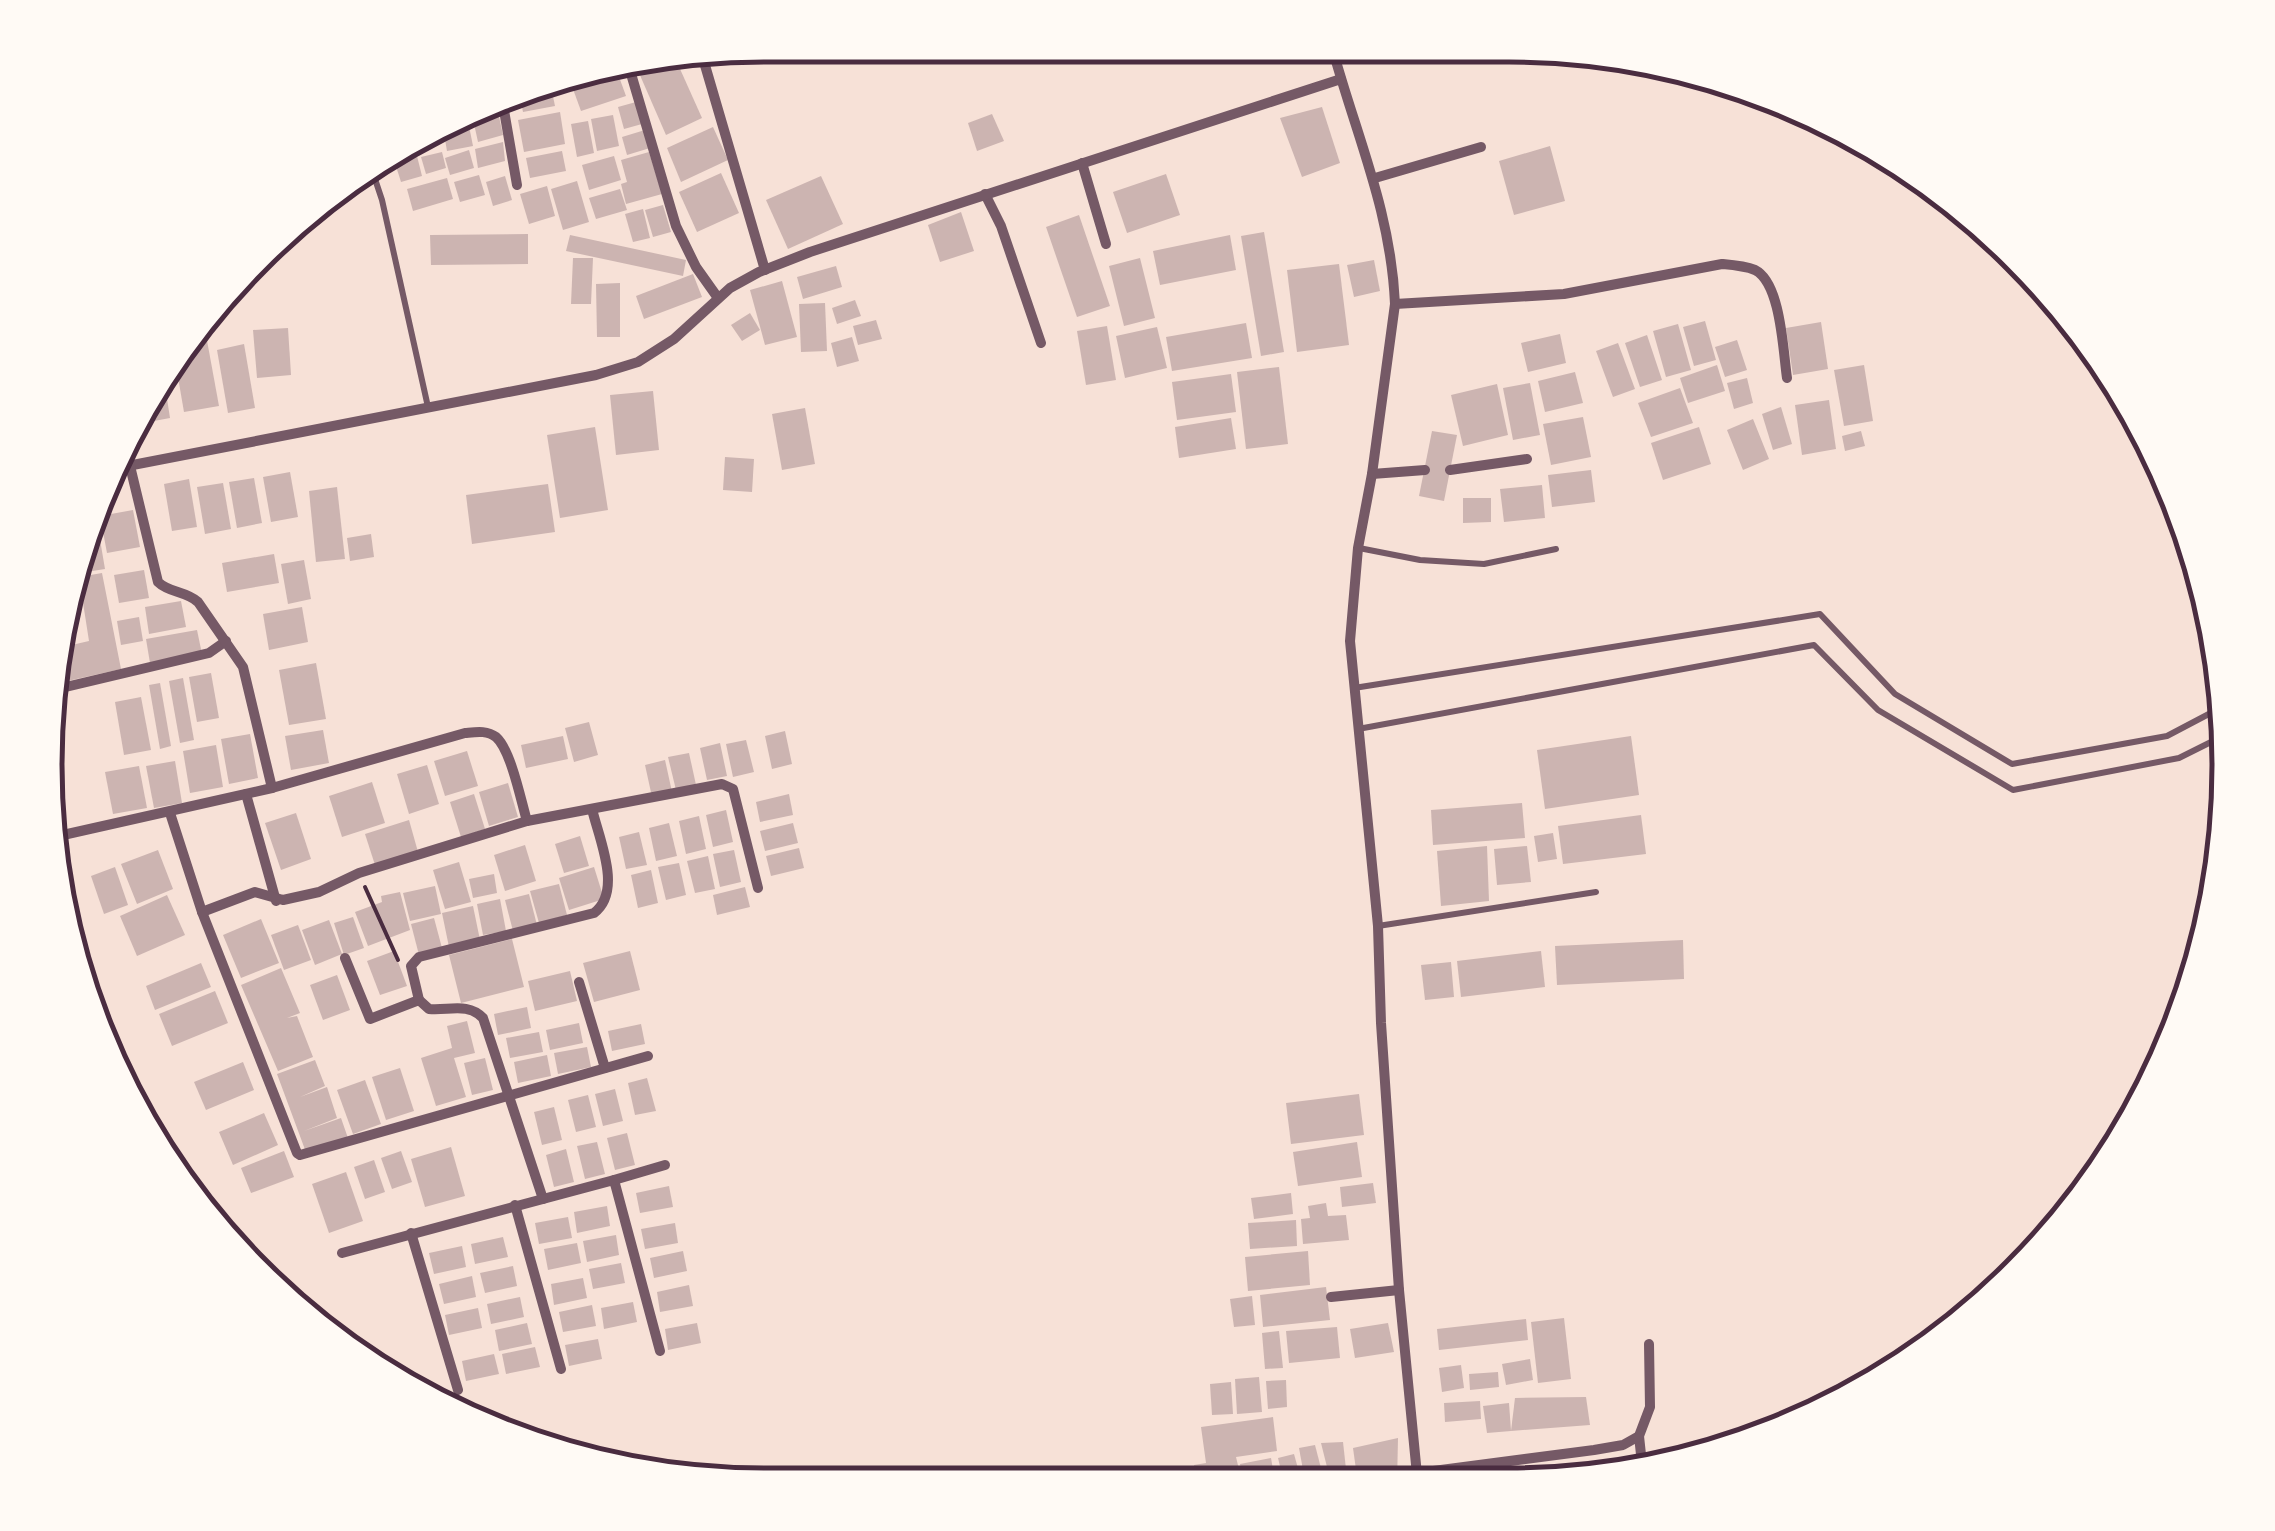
<svg xmlns="http://www.w3.org/2000/svg" width="2275" height="1531" viewBox="0 0 2275 1531" font-family="Helvetica,sans-serif">
<style>
.building{fill:#ccb4b1}
.lines{fill:none;stroke-linecap:round;stroke-linejoin:round}
.path{stroke:#4a2c40;stroke-width:4}
.service{stroke:#755966;stroke-width:6}
.minor{stroke:#755966;stroke-width:10}
.rim{fill:none;stroke:#4a2c40;stroke-width:5}
</style>
<rect width="100%" height="100%" fill="#f7e1d7"/>
<g class="building">
<path d="M676,60L702,118L666,135L636,66Z"/>
<path d="M618,74L626,96L581,111L573,89Z"/>
<path d="M551,87L555,106L523,112L519,93Z"/>
<path d="M636,102L642,124L624,129L618,107Z"/>
<path d="M1322,107L1340,163L1302,177L1280,118Z"/>
<path d="M498,112L503,135L478,142L473,119Z"/>
<path d="M560,112L565,144L524,152L518,120Z"/>
<path d="M992,114L1004,141L977,151L968,123Z"/>
<path d="M613,115L619,146L597,151L591,119Z"/>
<path d="M467,116L473,146L447,151L443,128Z"/>
<path d="M588,121L594,153L577,157L571,124Z"/>
<path d="M713,127L728,160L681,182L667,148Z"/>
<path d="M645,130L650,148L627,155L622,137Z"/>
<path d="M503,142L505,161L478,168L475,149Z"/>
<path d="M1550,146L1565,201L1514,215L1499,161Z"/>
<path d="M469,150L474,168L450,175L445,158Z"/>
<path d="M562,151L566,171L530,178L526,158Z"/>
<path d="M442,152L446,168L426,174L421,157Z"/>
<path d="M649,152L662,194L626,204L621,184L627,182L621,160Z"/>
<path d="M417,156L422,176L401,182L395,163Z"/>
<path d="M614,156L621,180L589,190L582,165Z"/>
<path d="M721,173L739,213L697,232L679,192Z"/>
<path d="M1166,174L1180,215L1127,233L1113,192Z"/>
<path d="M479,175L485,195L460,202L454,182Z"/>
<path d="M505,176L512,200L493,206L486,182Z"/>
<path d="M821,176L843,224L788,249L766,200Z"/>
<path d="M447,178L453,199L413,211L407,189Z"/>
<path d="M577,181L589,222L563,230L551,189Z"/>
<path d="M547,186L555,216L529,224L520,194Z"/>
<path d="M620,189L627,210L596,219L589,198Z"/>
<path d="M663,205L671,232L653,237L645,210Z"/>
<path d="M643,209L650,238L633,242L625,214Z"/>
<path d="M961,212L974,251L940,262L928,225Z"/>
<path d="M1079,215L1110,306L1077,317L1046,227Z"/>
<path d="M1264,232L1284,352L1261,356L1241,236Z"/>
<path d="M528,234V264L431,265L430,235Z"/>
<path d="M570,235L686,260L683,276L566,251Z"/>
<path d="M1230,235L1236,270L1160,285L1153,251Z"/>
<path d="M573,258H593L591,304H571Z"/>
<path d="M1140,258L1155,318L1124,326L1109,266Z"/>
<path d="M1374,260L1380,291L1354,297L1347,265Z"/>
<path d="M1339,264L1349,345L1297,352L1287,270Z"/>
<path d="M836,266L842,287L803,299L797,277Z"/>
<path d="M693,274L702,297L644,319L636,296Z"/>
<path d="M782,281L797,337L765,345L750,290Z"/>
<path d="M620,283V337H597L596,284Z"/>
<path d="M855,300L861,316L837,324L832,308Z"/>
<path d="M825,303L827,351L801,352L799,304Z"/>
<path d="M750,313L760,330L742,341L731,325Z"/>
<path d="M876,320L882,339L858,345L853,326Z"/>
<path d="M1705,321L1716,360L1694,366L1683,327Z"/>
<path d="M1821,322L1828,369L1793,375L1786,328Z"/>
<path d="M1246,323L1252,358L1172,371L1166,337Z"/>
<path d="M1678,324L1691,370L1666,377L1653,331Z"/>
<path d="M1107,326L1116,380L1086,385L1077,331Z"/>
<path d="M1157,327L1167,368L1125,378L1116,336Z"/>
<path d="M288,328L291,375L257,378L253,330Z"/>
<path d="M1560,334L1566,363L1528,372L1521,343Z"/>
<path d="M206,335L219,406L184,412L175,360L188,338Z"/>
<path d="M1647,335L1662,380L1640,387L1625,343Z"/>
<path d="M852,337L859,361L837,367L831,343Z"/>
<path d="M1737,340L1747,370L1725,377L1715,347Z"/>
<path d="M1618,343L1635,389L1613,397L1596,351Z"/>
<path d="M244,344L255,408L228,413L217,350Z"/>
<path d="M1717,365L1725,391L1688,403L1680,378Z"/>
<path d="M1864,365L1873,421L1844,426L1834,370Z"/>
<path d="M1279,367L1288,444L1246,449L1237,372Z"/>
<path d="M1575,372L1583,403L1545,412L1538,381Z"/>
<path d="M1231,374L1236,412L1177,420L1172,382Z"/>
<path d="M1747,378L1753,403L1734,409L1727,383Z"/>
<path d="M164,379L170,418L138,424Z"/>
<path d="M1530,383L1540,435L1513,440L1503,388Z"/>
<path d="M1497,384L1508,435L1463,446L1451,395Z"/>
<path d="M1680,388L1693,423L1651,437L1638,403Z"/>
<path d="M653,391L659,450L616,455L610,395Z"/>
<path d="M1829,400L1836,449L1802,455L1795,405Z"/>
<path d="M1781,407L1792,444L1773,450L1762,414Z"/>
<path d="M805,408L815,464L782,470L772,414Z"/>
<path d="M1583,417L1591,457L1551,465L1543,424Z"/>
<path d="M1231,418L1236,449L1179,458L1175,427Z"/>
<path d="M1753,419L1769,459L1743,470L1727,430Z"/>
<path d="M595,427L608,510L560,518L547,435Z"/>
<path d="M1699,427L1711,464L1663,480L1651,443Z"/>
<path d="M1432,431L1457,435L1444,501L1419,496Z"/>
<path d="M1861,431L1865,446L1845,451L1842,436Z"/>
<path d="M725,457L754,459L752,492L723,490Z"/>
<path d="M1591,470L1595,502L1552,507L1548,475Z"/>
<path d="M290,472L298,517L271,522L263,477Z"/>
<path d="M254,478L262,523L237,528L229,482Z"/>
<path d="M189,479L197,527L172,531L164,484Z"/>
<path d="M223,483L231,529L205,534L197,487Z"/>
<path d="M548,484L555,532L472,544L466,495Z"/>
<path d="M1542,485L1545,518L1504,522L1500,489Z"/>
<path d="M337,487L345,559L316,562L309,491Z"/>
<path d="M1463,498H1491V522L1463,523Z"/>
<path d="M95,510L105,569L80,573L94,516Z"/>
<path d="M133,510L140,547L107,553L100,516Z"/>
<path d="M371,534L374,557L350,561L347,538Z"/>
<path d="M274,554L279,583L227,592L222,563Z"/>
<path d="M304,560L311,599L288,604L281,564Z"/>
<path d="M144,570L149,598L119,603L114,575Z"/>
<path d="M102,573L121,669L54,684L63,647L89,641L79,577Z"/>
<path d="M181,601L186,627L149,634L145,607Z"/>
<path d="M302,607L308,642L269,650L263,614Z"/>
<path d="M139,617L143,641L121,645L117,621Z"/>
<path d="M197,630L202,654L150,663L146,639Z"/>
<path d="M316,663L326,719L289,725L279,670Z"/>
<path d="M211,673L219,718L197,722L189,677Z"/>
<path d="M183,678L194,740L180,743L169,681Z"/>
<path d="M160,683L171,746L160,749L149,685Z"/>
<path d="M141,697L151,750L124,755L115,702Z"/>
<path d="M589,722L598,755L574,762L565,728Z"/>
<path d="M323,730L329,763L291,770L285,736Z"/>
<path d="M785,731L792,764L772,769L765,736Z"/>
<path d="M250,734L258,778L229,784L221,739Z"/>
<path d="M563,736L568,759L526,768L521,745Z"/>
<path d="M1631,736L1639,795L1545,809L1537,750Z"/>
<path d="M746,740L754,772L733,777L726,744Z"/>
<path d="M720,743L727,776L707,780L700,748Z"/>
<path d="M216,745L223,787L190,793L183,751Z"/>
<path d="M467,751L478,786L445,796L434,761Z"/>
<path d="M689,753L696,785L676,790L668,757Z"/>
<path d="M665,760L672,792L652,797L645,765Z"/>
<path d="M175,761L182,803L154,808L146,766Z"/>
<path d="M427,765L439,804L409,814L397,774Z"/>
<path d="M139,766L147,808L113,814L105,772Z"/>
<path d="M372,782L385,823L342,837L329,796Z"/>
<path d="M508,783L518,817L489,826L479,792Z"/>
<path d="M474,794L485,829L461,837L450,802Z"/>
<path d="M789,794L793,815L760,822L756,802Z"/>
<path d="M1522,803L1525,838L1433,845L1431,810Z"/>
<path d="M726,810L733,842L713,847L706,815Z"/>
<path d="M296,813L311,859L281,870L265,823Z"/>
<path d="M1641,815L1646,854L1563,864L1558,826Z"/>
<path d="M699,816L706,849L686,854L679,821Z"/>
<path d="M409,820L418,852L375,865L365,834Z"/>
<path d="M669,823L677,856L656,861L649,828Z"/>
<path d="M793,823L798,843L765,851L760,831Z"/>
<path d="M639,832L647,865L626,869L619,837Z"/>
<path d="M1553,833L1557,859L1538,862L1534,836Z"/>
<path d="M580,836L589,866L564,873L555,844Z"/>
<path d="M525,845L536,881L505,891L494,855Z"/>
<path d="M1487,846L1489,901L1441,906L1437,851Z"/>
<path d="M1527,846L1531,882L1497,885L1494,849Z"/>
<path d="M799,848L804,868L771,876L766,856Z"/>
<path d="M158,850L173,889L137,904L121,864Z"/>
<path d="M734,850L741,882L720,887L713,854Z"/>
<path d="M708,856L715,889L695,893L687,861Z"/>
<path d="M459,862L471,902L445,909L433,870Z"/>
<path d="M679,863L686,895L666,900L658,867Z"/>
<path d="M115,867L128,905L104,914L91,876Z"/>
<path d="M594,867L604,899L569,910L559,878Z"/>
<path d="M651,870L658,903L638,908L631,875Z"/>
<path d="M494,874L497,893L473,898L469,879Z"/>
<path d="M559,884L567,915L539,923L530,891Z"/>
<path d="M435,886L441,914L410,921L403,893Z"/>
<path d="M745,887L750,907L717,915L713,895Z"/>
<path d="M400,892L410,930L368,946L355,912L382,902L381,896Z"/>
<path d="M529,894L537,925L513,931L505,900Z"/>
<path d="M167,895L185,935L137,956L120,916Z"/>
<path d="M500,899L506,931L483,935L477,904Z"/>
<path d="M473,906L480,940L449,947L442,913Z"/>
<path d="M353,917L364,948L344,955L334,923Z"/>
<path d="M434,918L442,948L419,955L411,924Z"/>
<path d="M261,919L279,963L241,978L223,935Z"/>
<path d="M329,920L342,954L315,965L302,930Z"/>
<path d="M298,925L311,960L284,970L271,935Z"/>
<path d="M512,939L524,987L461,1003L449,955Z"/>
<path d="M1683,940L1684,979L1557,985L1555,946Z"/>
<path d="M394,951L407,986L380,995L367,961Z"/>
<path d="M630,951L640,990L594,1002L583,963Z"/>
<path d="M1541,951L1545,987L1461,997L1457,961Z"/>
<path d="M1451,962L1454,997L1425,1000L1421,965Z"/>
<path d="M201,963L211,987L155,1010L146,986Z"/>
<path d="M281,968L300,1013L287,1018L297,1016L313,1057L278,1071L241,985Z"/>
<path d="M570,971L577,1001L535,1011L528,981Z"/>
<path d="M337,975L350,1010L323,1020L310,985Z"/>
<path d="M215,991L228,1023L172,1046L159,1014Z"/>
<path d="M527,1007L531,1028L498,1035L494,1014Z"/>
<path d="M467,1021L475,1053L454,1058L466,1097L436,1106L421,1058L452,1048L447,1026Z"/>
<path d="M579,1023L583,1043L550,1050L546,1030Z"/>
<path d="M641,1024L645,1044L612,1051L608,1031Z"/>
<path d="M539,1032L543,1052L510,1058L506,1038Z"/>
<path d="M587,1047L591,1067L558,1074L554,1053Z"/>
<path d="M547,1055L551,1076L518,1083L514,1062Z"/>
<path d="M485,1058L493,1090L472,1095L464,1063Z"/>
<path d="M315,1060L325,1086L300,1097L327,1087L337,1118L304,1131L341,1118L349,1141L307,1155L277,1074Z"/>
<path d="M243,1062L254,1090L206,1110L194,1082Z"/>
<path d="M400,1068L414,1111L386,1120L372,1077Z"/>
<path d="M647,1078L656,1111L635,1115L628,1083Z"/>
<path d="M365,1080L381,1124L353,1134L337,1090Z"/>
<path d="M615,1089L623,1121L603,1126L595,1094Z"/>
<path d="M1359,1094L1364,1135L1291,1144L1286,1103Z"/>
<path d="M588,1095L596,1127L576,1132L568,1100Z"/>
<path d="M554,1107L562,1140L542,1145L534,1112Z"/>
<path d="M264,1113L278,1145L233,1165L219,1132Z"/>
<path d="M627,1133L635,1165L615,1170L607,1138Z"/>
<path d="M597,1142L605,1174L585,1179L577,1146Z"/>
<path d="M1357,1142L1362,1177L1298,1186L1293,1152Z"/>
<path d="M451,1147L465,1196L425,1207L411,1159Z"/>
<path d="M566,1149L574,1182L554,1187L546,1155Z"/>
<path d="M284,1151L294,1177L251,1193L241,1168Z"/>
<path d="M401,1151L412,1182L392,1189L381,1158Z"/>
<path d="M374,1160L385,1192L365,1199L354,1167Z"/>
<path d="M346,1172L363,1221L329,1233L312,1184Z"/>
<path d="M1373,1183L1376,1203L1342,1207L1340,1187Z"/>
<path d="M669,1186L673,1207L640,1213L636,1193Z"/>
<path d="M1291,1193L1293,1214L1254,1219L1251,1198Z"/>
<path d="M1326,1203L1328,1216L1346,1215L1349,1240L1303,1244L1301,1219L1310,1218L1308,1206Z"/>
<path d="M607,1206L610,1226L577,1233L574,1212Z"/>
<path d="M568,1217L572,1238L539,1244L535,1223Z"/>
<path d="M1296,1220L1297,1246L1250,1249L1248,1223Z"/>
<path d="M675,1223L678,1243L645,1249L641,1229Z"/>
<path d="M616,1235L619,1255L587,1262L583,1241Z"/>
<path d="M503,1237L508,1257L475,1264L471,1244Z"/>
<path d="M577,1243L581,1263L548,1270L544,1249Z"/>
<path d="M462,1246L466,1267L434,1274L429,1253Z"/>
<path d="M683,1251L687,1271L654,1278L650,1258Z"/>
<path d="M1308,1251L1310,1285L1248,1291L1245,1257Z"/>
<path d="M621,1263L625,1283L593,1289L589,1269Z"/>
<path d="M513,1266L517,1286L485,1293L480,1273Z"/>
<path d="M472,1276L476,1297L444,1304L439,1284Z"/>
<path d="M583,1278L587,1298L554,1305L551,1284Z"/>
<path d="M689,1285L693,1306L660,1312L657,1292Z"/>
<path d="M1326,1287L1330,1320L1263,1327L1260,1295Z"/>
<path d="M1252,1296L1255,1325L1234,1327L1230,1299Z"/>
<path d="M520,1297L524,1317L491,1324L487,1304Z"/>
<path d="M633,1302L637,1322L604,1329L601,1308Z"/>
<path d="M592,1305L596,1326L563,1332L559,1312Z"/>
<path d="M478,1308L482,1328L449,1335L445,1315Z"/>
<path d="M1564,1318L1571,1379L1538,1383L1531,1322Z"/>
<path d="M1526,1319L1528,1340L1439,1350L1437,1329Z"/>
<path d="M527,1323L532,1344L499,1351L495,1330Z"/>
<path d="M697,1323L701,1343L668,1350L665,1329Z"/>
<path d="M1388,1323L1394,1352L1355,1358L1350,1329Z"/>
<path d="M1337,1327L1340,1358L1289,1363L1286,1331Z"/>
<path d="M1279,1331L1283,1368L1265,1369L1262,1333Z"/>
<path d="M598,1339L602,1359L569,1366L565,1345Z"/>
<path d="M535,1347L540,1367L506,1374L502,1354Z"/>
<path d="M494,1354L499,1374L466,1381L462,1361Z"/>
<path d="M1530,1359L1533,1380L1506,1385L1502,1364Z"/>
<path d="M1461,1365L1464,1388L1442,1392L1439,1368Z"/>
<path d="M1498,1372L1499,1387L1470,1390L1469,1374Z"/>
<path d="M1259,1377L1262,1412L1237,1414L1235,1379Z"/>
<path d="M1286,1380L1287,1407L1268,1409L1266,1381Z"/>
<path d="M1231,1382L1233,1414L1212,1415L1210,1384Z"/>
<path d="M1586,1397L1590,1425L1511,1431L1515,1398Z"/>
<path d="M1480,1401L1481,1419L1445,1422L1444,1403Z"/>
<path d="M1509,1403L1511,1431L1487,1433L1483,1406Z"/>
<path d="M1273,1417L1277,1451L1236,1457L1242,1482L1197,1481L1194,1465L1206,1463L1201,1427Z"/>
<path d="M1398,1438L1397,1484H1358L1353,1448Z"/>
<path d="M1343,1442L1346,1469L1328,1471L1321,1443Z"/>
<path d="M1315,1445L1323,1476L1305,1481L1299,1448Z"/>
<path d="M1294,1454L1302,1483H1284L1278,1458Z"/>
<path d="M1271,1458L1275,1481L1243,1482L1240,1464Z"/>
</g>
<g class="lines">
<g class="path">
<path d="M365,887L398,960"/>
<path d="M468,1419V1403"/>
</g>
<g class="service">
<path d="M370,164L382,200L428,407"/>
<path d="M1359,548L1420,560L1484,564L1556,549"/>
<path d="M1354,688L1820,614L1895,694L2012,764L2167,736L2224,706"/>
<path d="M1358,729L1814,645L1878,710L2013,790L2179,758L2227,734"/>
<path d="M1378,926L1596,892"/>
</g>
<g class="minor">
<path d="M1334,54C1358,140 1391,213 1395,304L1372,474L1358,548L1350,641L1378,926L1381,1023L1399,1290L1418,1485"/>
<path d="M702,55L765,270"/>
<path d="M629,67L676,226L696,267L718,298"/>
<path d="M502,99L517,185"/>
<path d="M1082,163L1106,244"/>
<path d="M1375,178L1481,147"/>
<path d="M985,194L1001,226L1041,343"/>
<path d="M1395,304L1564,294L1722,264C1733,265 1745,266 1755,270C1781,283 1783,351 1787,378"/>
<path d="M112,469L596,375L638,362L674,339L730,288L759,272L810,252L1341,79"/>
<path d="M1450,470L1527,459"/>
<path d="M1372,474L1425,470"/>
<path d="M53,690L209,653L226,641"/>
<path d="M272,788L465,733C476,732 487,730 496,737C511,750 521,801 527,821"/>
<path d="M246,794L276,901"/>
<path d="M170,813L202,912L297,1153L300,1155L648,1056"/>
<path d="M63,835L272,788L243,667L198,602C186,591 169,593 158,582L130,466"/>
<path d="M202,912L255,892L283,900L319,892L359,873L527,821L722,784L733,789L758,888"/>
<path d="M345,958L370,1019L419,1000L429,1009C448,1011 468,1002 483,1018L543,1199L614,1180L660,1351"/>
<path d="M579,982L605,1068"/>
<path d="M419,1000L411,966L419,957L594,913C623,891 599,839 592,809"/>
<path d="M614,1180L665,1165"/>
<path d="M515,1205L561,1369"/>
<path d="M411,1233L458,1390"/>
<path d="M342,1253L543,1199"/>
<path d="M1331,1297L1399,1290"/>
<path d="M1639,1436L1643,1473"/>
<path d="M1418,1473L1594,1450L1623,1445L1639,1436L1650,1407L1649,1344"/>
</g>
</g>
<path d="M0 0H2275V1531H0ZM765 62H1509A703 703 0 0 1 2212 765V765A703 703 0 0 1 1509 1468H765A703 703 0 0 1 62 765V765A703 703 0 0 1 765 62Z" fill="#fffaf5" fill-rule="evenodd"/>
<path class="rim" d="M765 62H1509A703 703 0 0 1 2212 765V765A703 703 0 0 1 1509 1468H765A703 703 0 0 1 62 765V765A703 703 0 0 1 765 62Z"/>
</svg>
